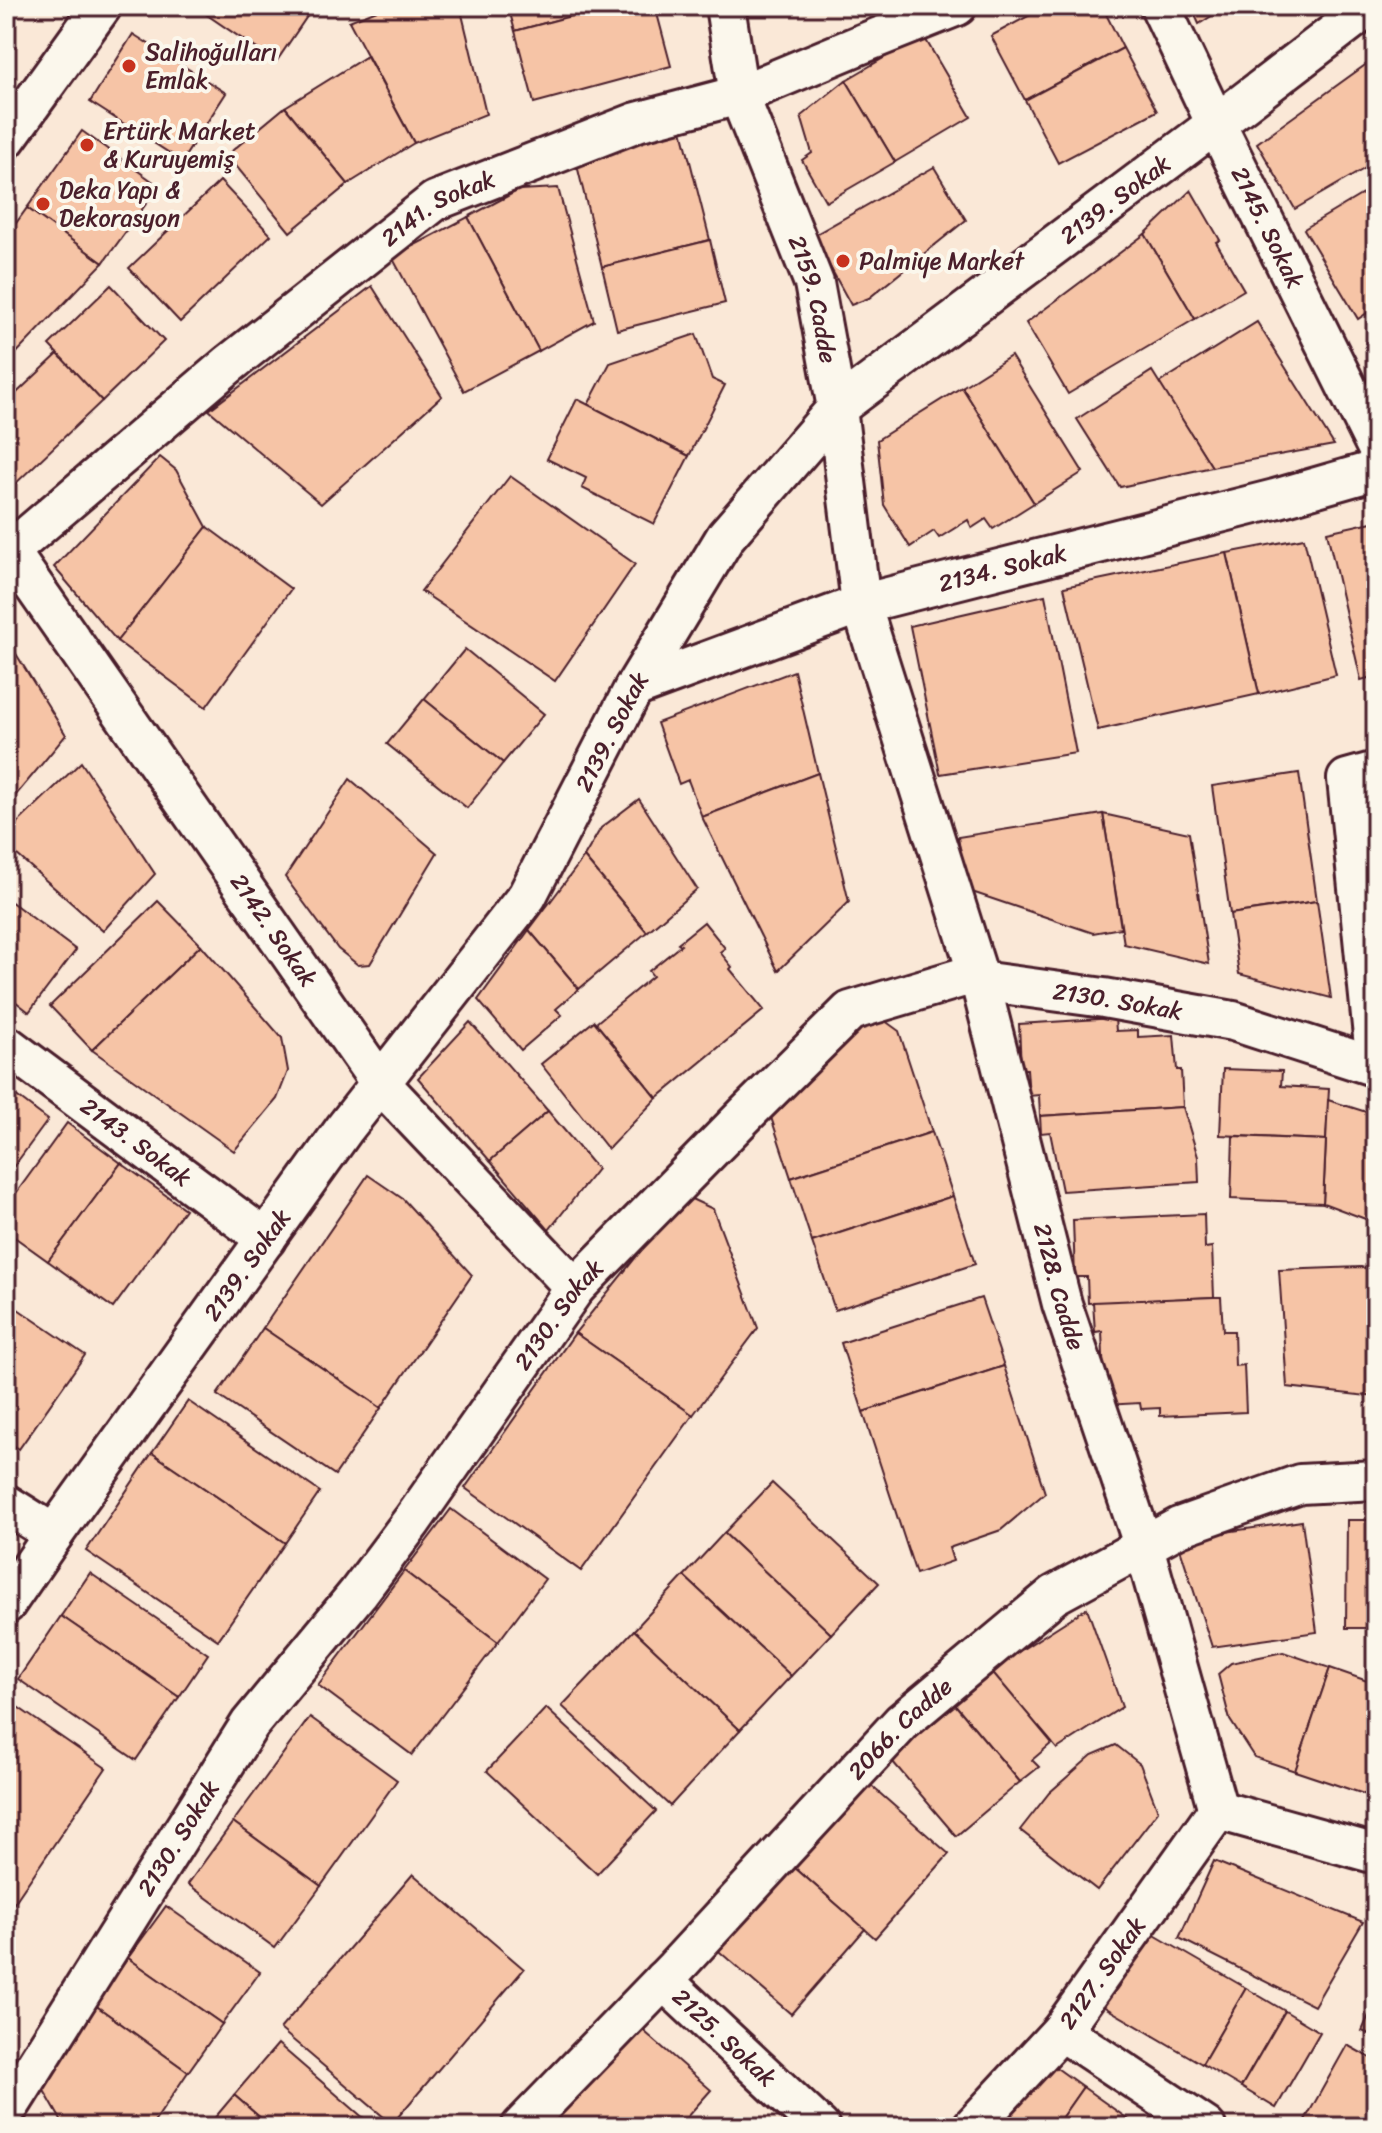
<svg xmlns="http://www.w3.org/2000/svg" width="1382" height="2133" viewBox="0 0 1382 2133" font-family="Sriracha,sans-serif">
<style>
.building{fill:#f6c4a6;stroke:#4a1f2b;stroke-width:2}
.lines{fill:none;stroke-linecap:round;stroke-linejoin:round}
.minor-casing{stroke:#4a1f2b;stroke-width:44}
.minor{stroke:#fbf7ec;stroke-width:38}
.poi-dot{fill:#c8321e;stroke:#fbf7ec;stroke-width:3}
.labels{text-anchor:middle;dominant-baseline:central;stroke-width:8;stroke-linejoin:round;paint-order:stroke}
.poi-label{font-size:24px;fill:#4a1f2b;stroke:#fbf7ec;text-anchor:start}
.street-label{font-size:24px;fill:#4a1f2b;stroke:#fbf7ec}
</style>
<rect width="100%" height="100%" fill="#fae8d7"/>
<filter id="ink" filterUnits="userSpaceOnUse"><feTurbulence type="fractalNoise" baseFrequency=".0125" numOctaves="2"/><feDisplacementMap in="SourceGraphic" scale="16" xChannelSelector="R" yChannelSelector="G"/><feConvolveMatrix kernelMatrix="1 2 1 2 8 2 1 2 1" color-interpolation-filters="sRGB"/></filter>
<g filter="url(#ink)">
<g class="building">
<path d="M194,6H309L312,9L276,62Z"/>
<path d="M387,6H460L486,114L414,143L349,21Z"/>
<path d="M508,6H608L515,31Z"/>
<path d="M608,6H655L671,66L534,103L515,31Z"/>
<path d="M1047,6H1102L1123,48L1025,100L991,36Z"/>
<path d="M1191,6H1227L1199,24Z"/>
<path d="M133,34L226,93L182,161L90,102Z"/>
<path d="M923,35L971,117L895,162L846,80Z"/>
<path d="M1123,48L1157,111L1058,163L1025,100Z"/>
<path d="M367,56L414,143L348,184L285,107Z"/>
<path d="M1375,58L1376,162L1295,209L1257,143Z"/>
<path d="M846,80L895,162L826,202L802,160L812,153L801,116Z"/>
<path d="M285,107L348,184L290,232L227,155Z"/>
<path d="M682,130L710,240L602,267L575,157Z"/>
<path d="M82,131L159,186L103,263L27,208Z"/>
<path d="M934,167L966,220L869,298L851,305L813,236Z"/>
<path d="M220,181L271,235L180,322L129,268Z"/>
<path d="M1376,186V307L1358,319L1304,229Z"/>
<path d="M558,188L594,321L539,351L468,217L519,190Z"/>
<path d="M1191,190L1220,240L1216,242L1244,290L1195,319L1145,234Z"/>
<path d="M27,208L103,263L6,364V237Z"/>
<path d="M468,217L539,351L464,391L392,257Z"/>
<path d="M1145,234L1195,319L1068,394L1026,323Z"/>
<path d="M710,240L725,303L617,330L602,267Z"/>
<path d="M111,285L164,341L102,401L49,345Z"/>
<path d="M372,286L442,396L321,504L209,410Z"/>
<path d="M1257,322L1334,445L1212,467L1159,383Z"/>
<path d="M696,334L712,379L725,385L689,456L588,405L610,363Z"/>
<path d="M58,354L102,401L11,488L6,484V403Z"/>
<path d="M1011,356L1083,472L1034,503L962,387Z"/>
<path d="M1152,371L1212,467L1120,487L1077,419Z"/>
<path d="M962,387L1034,503L993,529L986,519L972,528L968,520L939,538L934,531L910,547L884,505L877,440Z"/>
<path d="M577,399L689,456L654,524L582,488L586,478L547,459Z"/>
<path d="M160,457L176,470L207,527L117,641L54,567Z"/>
<path d="M510,476L635,564L555,681L421,591Z"/>
<path d="M1376,521V676L1361,680L1327,532Z"/>
<path d="M207,527L291,589L206,707L117,641Z"/>
<path d="M1304,538L1336,675L1259,694L1227,553Z"/>
<path d="M1227,553L1259,694L1098,730L1064,587Z"/>
<path d="M1045,595L1076,753L940,774L910,626Z"/>
<path d="M10,644L66,735L6,807V649Z"/>
<path d="M465,649L544,714L503,763L424,699Z"/>
<path d="M794,671L818,773L702,817L688,780L679,784L657,723Z"/>
<path d="M424,699L503,763L467,808L387,744Z"/>
<path d="M81,762L155,874L103,931L6,845V834Z"/>
<path d="M818,773L849,902L778,971L702,817Z"/>
<path d="M1299,773L1317,901L1230,914L1212,786Z"/>
<path d="M350,779L437,853L370,964L358,965L338,949L285,877Z"/>
<path d="M639,799L697,889L647,932L584,857L601,828Z"/>
<path d="M1103,814L1189,833L1209,964L1124,944Z"/>
<path d="M1103,814L1121,928L1093,933L966,890L958,837Z"/>
<path d="M584,857L647,932L579,989L529,930Z"/>
<path d="M6,898L76,950L29,1012L6,994Z"/>
<path d="M158,901L201,945L92,1050L50,1006Z"/>
<path d="M1317,901L1331,998L1239,974L1230,914Z"/>
<path d="M704,922L725,948L720,952L732,967L730,969L764,1010L657,1098L594,1021L596,1023L653,976L649,971L681,945L678,943Z"/>
<path d="M529,930L579,989L556,1009L562,1015L521,1050L478,1000Z"/>
<path d="M201,945L282,1038L288,1071L277,1099L234,1151L92,1050Z"/>
<path d="M870,1010L899,1031L932,1132L791,1178L765,1099Z"/>
<path d="M1115,1018L1116,1031L1138,1030V1037L1174,1035L1177,1070H1181L1183,1107L1040,1116L1039,1095L1029,1096L1027,1069H1021L1019,1024Z"/>
<path d="M594,1021L657,1098L608,1149L541,1064Z"/>
<path d="M470,1022L548,1111L490,1161L418,1078Z"/>
<path d="M1223,1069L1282,1071L1281,1086L1329,1089L1326,1140L1220,1135Z"/>
<path d="M6,1088L48,1120L6,1177Z"/>
<path d="M1328,1100L1376,1115V1223L1323,1203Z"/>
<path d="M1183,1107L1198,1157L1199,1182L1062,1191L1050,1132L1041,1133L1040,1116Z"/>
<path d="M548,1111L597,1169L549,1230L490,1161Z"/>
<path d="M67,1123L121,1163L48,1261L6,1231V1207Z"/>
<path d="M932,1132L953,1196L812,1242L791,1178Z"/>
<path d="M1233,1136L1326,1140L1323,1203L1231,1199Z"/>
<path d="M121,1163L185,1209L113,1308L48,1261Z"/>
<path d="M368,1175L403,1199L472,1275L381,1408L263,1328Z"/>
<path d="M685,1196L713,1209L758,1328L693,1415L575,1333Z"/>
<path d="M953,1196L975,1264L835,1310L812,1242Z"/>
<path d="M1204,1214L1205,1248L1212,1247L1214,1297L1088,1303L1087,1277H1075L1073,1220Z"/>
<path d="M1361,1267L1376,1271V1397L1287,1387L1279,1270Z"/>
<path d="M1214,1297H1221L1223,1331H1234L1235,1366L1244,1365L1246,1412L1160,1416V1408L1141,1409L1140,1403L1105,1405L1102,1331L1095,1332L1093,1302Z"/>
<path d="M981,1298L1004,1366L863,1412L841,1343Z"/>
<path d="M15,1307L85,1355L19,1449L6,1440V1319Z"/>
<path d="M263,1328L381,1408L335,1475L217,1395Z"/>
<path d="M575,1333L693,1415L581,1571L465,1488Z"/>
<path d="M1004,1366L1045,1493L1001,1530L949,1548L953,1561L916,1574L863,1412Z"/>
<path d="M188,1401L320,1492L285,1543L152,1453Z"/>
<path d="M152,1453L285,1543L218,1640L86,1551Z"/>
<path d="M772,1483L879,1583L831,1634L724,1533Z"/>
<path d="M451,1509L545,1579L498,1642L404,1571Z"/>
<path d="M1347,1520H1376V1628H1346Z"/>
<path d="M1302,1521L1317,1632L1212,1647L1177,1539Z"/>
<path d="M724,1533L831,1634L791,1676L684,1576Z"/>
<path d="M404,1571L498,1642L412,1755L318,1685Z"/>
<path d="M90,1573L208,1654L179,1697L61,1616Z"/>
<path d="M684,1576L791,1676L740,1730L634,1630Z"/>
<path d="M1087,1608L1122,1707L1057,1749L990,1670Z"/>
<path d="M61,1616L179,1697L136,1760L18,1679Z"/>
<path d="M634,1630L740,1730L670,1806L562,1706Z"/>
<path d="M1283,1652L1330,1668L1295,1771L1254,1757L1230,1720L1218,1674L1231,1663Z"/>
<path d="M1330,1668L1376,1684V1798L1295,1771Z"/>
<path d="M990,1669L1052,1743L1032,1760L1039,1767L1020,1782L952,1701Z"/>
<path d="M6,1699L106,1768L6,1915Z"/>
<path d="M952,1701L1020,1782L956,1836L887,1755Z"/>
<path d="M546,1708L656,1811L597,1874L487,1771Z"/>
<path d="M310,1717L397,1780L321,1886L233,1822Z"/>
<path d="M1116,1745L1140,1764L1158,1811L1097,1890L1020,1830L1049,1793L1092,1755Z"/>
<path d="M867,1782L949,1854L875,1938L793,1866Z"/>
<path d="M233,1822L321,1886L275,1948L188,1884Z"/>
<path d="M787,1861L865,1929L791,2014L713,1946Z"/>
<path d="M1214,1861L1363,1922L1314,2006L1179,1938Z"/>
<path d="M413,1874L524,1969L392,2124L280,2029Z"/>
<path d="M166,1906L260,1972L222,2024L128,1958Z"/>
<path d="M1151,1933L1246,1988L1202,2064L1096,2002Z"/>
<path d="M128,1958L222,2024L188,2072L95,2005Z"/>
<path d="M1246,1988L1285,2011L1241,2087L1202,2064Z"/>
<path d="M1376,1999V2037L1362,2031Z"/>
<path d="M95,2005L188,2072L151,2127H65L42,2087Z"/>
<path d="M1285,2011L1320,2032L1276,2108L1241,2087Z"/>
<path d="M637,2025L711,2090L678,2127H546Z"/>
<path d="M278,2044L374,2127H271L234,2095Z"/>
<path d="M1347,2045L1376,2061V2127H1301Z"/>
<path d="M1047,2061L1083,2087L1055,2127H1000Z"/>
<path d="M1083,2087L1139,2127H1055Z"/>
<path d="M234,2095L271,2127H207Z"/>
</g>
<g class="lines">
<defs>
<g id="minor">
<path id="s1" d="M725,6L739,95L814,283L837,408L861,604L980,981L1062,1304L1144,1547L1218,1810"/>
<path id="s2" d="M1160,6L1216,124L1376,446"/>
<path d="M6,139L102,6"/>
<path id="s3" d="M6,546L380,1083L575,1288"/>
<path id="s4" d="M6,558L10,551L228,365L435,201L637,122L739,95L859,45L957,6"/>
<path id="s5" d="M634,688L861,604L1275,499L1376,470"/>
<path d="M1376,771L1347,779L1376,1066"/>
<path id="s6" d="M6,1045L266,1239"/>
<path d="M6,1504L54,1534"/>
<path id="s7" d="M6,1604L54,1534L345,1128L527,896L634,688L726,536L837,408L1216,124L1370,6"/>
<path d="M1218,1810L1376,1854"/>
<path id="s8" d="M663,1980L820,2127"/>
<path d="M1061,2031L1206,2127"/>
<path id="s9" d="M11,2104L250,1724L358,1593L412,1521L575,1288L746,1114L850,1011L964,977L980,981L1104,998L1233,1021L1376,1067"/>
<path id="s10" d="M521,2127L675,1968L902,1722L1054,1595L1179,1527L1300,1484L1376,1480"/>
<path id="s11" d="M972,2127L1061,2031L1218,1810"/>
</g>
</defs>
<use href="#minor" class="minor-casing"/>
<use href="#minor" class="minor"/>
</g>
</g>
<g class="poi-dot">
<circle cx="129" cy="66" r="8"/>
<circle cx="87" cy="145" r="8"/>
<circle cx="43" cy="204" r="8"/>
<circle cx="843" cy="261" r="8"/>
</g>
<g class="labels">
<g class="poi-label">
<text x="145" y="52">Salihoğulları<tspan x="145" dy="28">Emlak</tspan></text>
<text x="103" y="131">Ertürk Market<tspan x="103" dy="28">&amp; Kuruyemiş</tspan></text>
<text x="59" y="190">Deka Yapı &amp;<tspan x="59" dy="28">Dekorasyon</tspan></text>
<text x="859" y="261">Palmiye Market</text>
</g>
<g class="street-label">
<text stroke="none"><textPath href="#s7" startOffset="1808">2139. Sokak</textPath></text>
<text stroke="none"><textPath href="#s4" startOffset="558">2141. Sokak</textPath></text>
<text stroke="none"><textPath href="#s2" startOffset="246">2145. Sokak</textPath></text>
<text stroke="none"><textPath href="#s1" startOffset="308">2159. Cadde</textPath></text>
<text stroke="none"><textPath href="#s5" startOffset="388">2134. Sokak</textPath></text>
<text stroke="none"><textPath href="#s7" startOffset="1064">2139. Sokak</textPath></text>
<text stroke="none"><textPath href="#s3" startOffset="468">2142. Sokak</textPath></text>
<text stroke="none"><textPath href="#s9" startOffset="1658">2130. Sokak</textPath></text>
<text stroke="none"><textPath href="#s6" startOffset="162">2143. Sokak</textPath></text>
<text stroke="none"><textPath href="#s7" startOffset="416">2139. Sokak</textPath></text>
<text stroke="none"><textPath href="#s1" startOffset="1328">2128. Cadde</textPath></text>
<text stroke="none"><textPath href="#s9" startOffset="962">2130. Sokak</textPath></text>
<text stroke="none"><textPath href="#s10" startOffset="550">2066. Cadde</textPath></text>
<text stroke="none"><textPath href="#s9" startOffset="314">2130. Sokak</textPath></text>
<text stroke="none"><textPath href="#s11" startOffset="202">2127. Sokak</textPath></text>
<text stroke="none"><textPath href="#s8" startOffset="84">2125. Sokak</textPath></text>
</g>
</g>
<rect width="1382" height="2133" fill="none" stroke="#fbf7ec" stroke-width="32"/>
<rect x="16" y="16" width="1350" height="2101" fill="none" stroke="#4a1f2b" stroke-width="3" filter="url(#ink)"/>
</svg>
